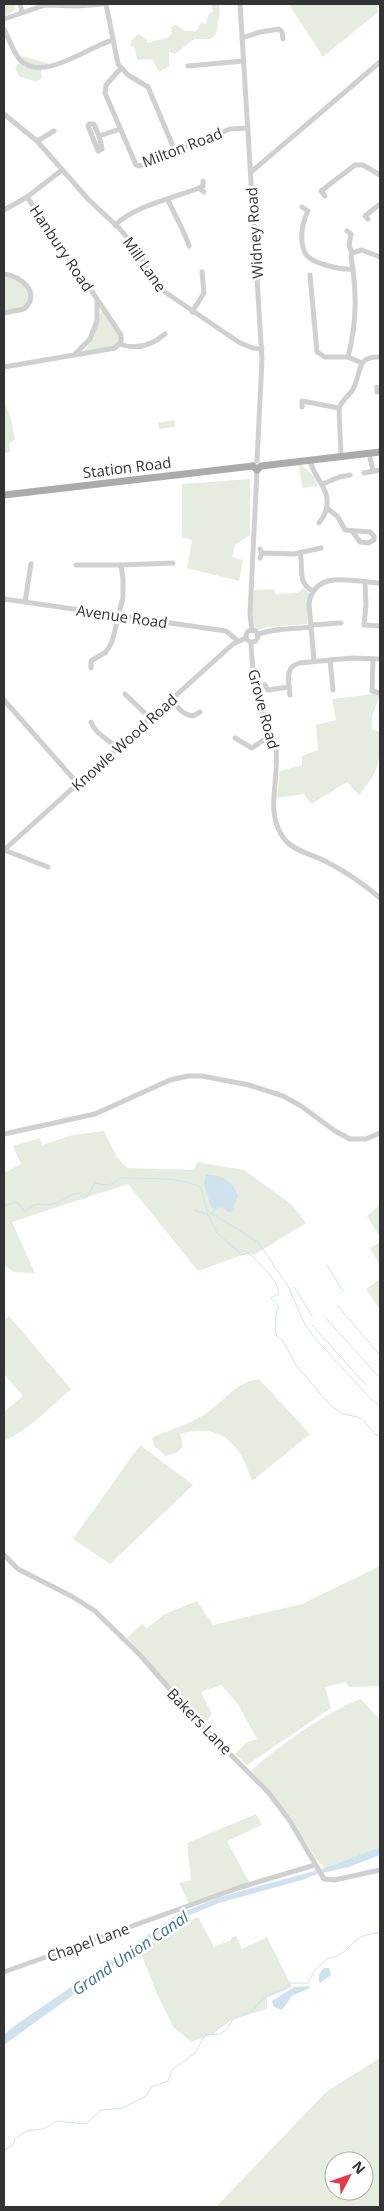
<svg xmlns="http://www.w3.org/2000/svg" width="384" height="2211" viewBox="0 0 384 2211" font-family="'Open Sans',sans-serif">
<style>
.green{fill:#e6ecdf;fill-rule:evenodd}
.water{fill:#cfe2ee}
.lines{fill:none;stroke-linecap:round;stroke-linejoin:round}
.stream{stroke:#cfe2ee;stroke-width:1}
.minor{stroke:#d0d0d0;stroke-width:5}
.major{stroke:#ababab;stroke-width:7}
.labels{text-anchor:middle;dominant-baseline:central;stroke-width:5;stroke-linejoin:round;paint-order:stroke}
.street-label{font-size:15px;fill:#333;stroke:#fff}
.water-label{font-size:16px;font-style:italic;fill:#3f7597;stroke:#fff}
</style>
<rect width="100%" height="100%" fill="#fff"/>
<g class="green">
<path d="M4,4H15L16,6L14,11L4,16Z"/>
<path d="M211,4H219L220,12L216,34L210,39H194L175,54L169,52V66L159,72L152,59L137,60L135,48L130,45L133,39L138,34L146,39L148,43L169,37L172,33L171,27L176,25L185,31H196L201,23L206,24L208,15L213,11Z"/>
<path d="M289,4H377L378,12L323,57Z"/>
<path d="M21,56L50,64L40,67L42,78L36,82L19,76L15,68L22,60Z"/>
<path d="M4,276C18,279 24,284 30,296L24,307L4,311Z"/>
<path d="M103,311L120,338L115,347L85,351L96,330L100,313Z"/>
<path d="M4,400L11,419L15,439L9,444L10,452L4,453Z"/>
<path d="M174,420L175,427L159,429L158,423Z"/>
<path d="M299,464C307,469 317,477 317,486L302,488Z"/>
<path d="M250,479V535L235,545L232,557L243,560L239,581L187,568L192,540L182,537V484Z"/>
<path d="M304,588L309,593L307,624L267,627L258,630L255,629L252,611L254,590L274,589L276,594L297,593Z"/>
<path d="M373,694L380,695L372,716V729L380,732C380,764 379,771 359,795L347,782L311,804L304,794L277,798L280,771L302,765V756L318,750L316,725L336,720L332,699Z"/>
<path d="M104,1131L117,1157L127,1168L194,1170L197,1162L244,1170L292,1205L306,1223L254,1255L248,1253L198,1271L128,1184L12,1222L35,1273L14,1272L4,1265V1173L21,1164L13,1146L40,1138L42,1145L73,1135Z"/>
<path d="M380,1205V1237L367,1216Z"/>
<path d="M380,1242V1266L370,1248Z"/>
<path d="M380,1279V1310L366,1289Z"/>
<path d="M9,1316L71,1389C50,1407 29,1430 4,1441V1412L23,1396L4,1374V1320Z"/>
<path d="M259,1379L310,1434L252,1481C240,1445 223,1422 180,1434L183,1446L178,1452L166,1456L155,1447L152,1438C170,1429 188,1425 205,1414C224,1402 235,1382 259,1379Z"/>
<path d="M140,1445L193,1485L110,1564L73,1539Z"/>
<path d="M380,1566V1686L349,1687L346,1682L325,1687L331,1708L247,1765L235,1754L246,1743L257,1739L238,1704L221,1685L201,1692L212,1714L204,1724L127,1638L142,1624L147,1628L165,1614L197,1601L213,1625L302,1604Z"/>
<path d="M361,1699L380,1720V1847L325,1868L316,1859L289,1815L251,1771C274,1749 332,1708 361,1699Z"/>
<path d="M256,1814L262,1825L227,1841L249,1882L189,1904L179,1883L191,1880L187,1843Z"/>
<path d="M198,1917L214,1947L231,1940V1938L236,1936L242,1949L267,1937L292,1987L267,1998V2009L231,2020L213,2034L192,2042L174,2028L157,1994L140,1951L169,1929Z"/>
<path d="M380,2058V2207H216L326,2092ZM334,2161H364V2191H334Z"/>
</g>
<g class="water">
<path d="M206,1175C221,1173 234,1183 238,1196L231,1213L228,1212L222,1207L215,1209L211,1207L204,1184Z"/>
<path d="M380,1847V1855L349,1867L317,1874L302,1880L219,1903L190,1915L160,1932L4,2045V2034L20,2022L178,1914L220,1897L325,1868Z"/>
<path d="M324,1968H329L331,1975L320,1983C317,1978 320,1971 324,1968Z"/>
<path d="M309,1986L310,1988L292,1996L282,2010L274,2007L272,2001L294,1987Z"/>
</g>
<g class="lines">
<g class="stream">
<path d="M4,1206L17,1202L25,1212C36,1200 41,1206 54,1204C64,1202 67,1194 79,1193L84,1198L88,1196L93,1185L96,1183C107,1186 112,1186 120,1178C144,1179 181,1176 201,1188L208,1215L217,1233L242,1255L248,1253C256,1259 282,1284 278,1294L271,1298L279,1306L276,1314L275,1331L277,1336L283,1341L296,1365L331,1406L341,1413L361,1418L376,1435H380"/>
<path d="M194,1210L207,1214"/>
<path d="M208,1211L258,1242L289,1288L304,1323L313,1336L371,1399L380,1406"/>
<path d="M211,1214L215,1209"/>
<path d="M327,1265L343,1291"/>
<path d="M294,1287L312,1316"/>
<path d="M337,1305L380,1355"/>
<path d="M324,1316L378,1376"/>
<path d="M312,1325L367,1386"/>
<path d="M4,2150L13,2145L15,2139L26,2131L43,2129L57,2121L86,2124L101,2110L123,2108L146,2096L151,2087L168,2081L172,2070L195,2053L205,2035L219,2034L225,2031L233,2019L252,2011L264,1997L286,1988L290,1983H308L315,1970L328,1958C341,1959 350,1944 361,1937C366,1934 374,1934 380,1932"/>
</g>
<g class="minor">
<path d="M20,4L22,12"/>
<path d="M106,4L118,64L128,75L148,87L175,151"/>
<path d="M240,4L262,359L257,461"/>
<path d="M4,19L45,5L77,6L104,4"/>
<path d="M4,29C9,39 13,52 20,60C43,83 87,47 113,40"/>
<path d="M242,38L260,32L279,29L282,32L283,39"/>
<path d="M188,66L244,61"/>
<path d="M121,68L106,85L105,93L136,165L140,166L230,129L248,128"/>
<path d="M4,114L37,141L88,199L120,229L134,246L162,290L240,343L253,348L262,349"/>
<path d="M99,136L94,124H89L88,126L98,151L102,149L99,136L120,129"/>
<path d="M37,141L54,131"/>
<path d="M251,172L380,62"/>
<path d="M199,188L203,186V181"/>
<path d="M325,196L321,191L355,165H363L380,175"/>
<path d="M168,200C175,216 184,230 189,246"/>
<path d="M302,207L308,211C302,223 299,240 305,253C311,264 342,270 353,269"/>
<path d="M4,210L27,197L62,170"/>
<path d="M368,219L365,216L380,204"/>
<path d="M115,225C135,206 173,198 199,188L204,192"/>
<path d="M347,231L351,234L349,245L352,253L351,257C357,292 357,322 348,357L362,363"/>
<path d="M352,253L362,250L380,257"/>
<path d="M4,274C21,276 42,293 24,309L4,313"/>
<path d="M310,275L317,352L325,357H348"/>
<path d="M192,312L204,293L202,272"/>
<path d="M119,344C136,350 151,346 165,334"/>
<path d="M75,355L115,348L121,342V335L99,302"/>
<path d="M4,367L74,355L90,339L97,321V299L27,197"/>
<path d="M377,387V392L380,391"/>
<path d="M302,407V401L339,408"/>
<path d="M369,453L373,471"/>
<path d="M341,456L339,408C342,400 349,396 353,389C362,373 355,356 380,357"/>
<path d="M310,460C313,479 334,490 325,513C324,517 321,519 319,523"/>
<path d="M364,473L380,470"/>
<path d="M323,484L339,477L350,475"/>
<path d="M327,508L338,517L345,530L370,532L374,536V540L368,543L360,542L353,532"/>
<path d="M260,549L262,553L260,558"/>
<path d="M262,553L294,554L321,548"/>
<path d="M300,553C304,568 296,582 313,591"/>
<path d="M76,565H121L123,579V597L112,642L106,652L91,661V668"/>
<path d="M121,565L173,563"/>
<path d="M365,582L366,605L364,625L380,626"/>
<path d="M4,599L226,631L237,640"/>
<path d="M25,602L31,564"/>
<path d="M311,625L341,623"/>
<circle cx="252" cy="636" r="6"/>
<path d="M252,631L250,614L257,470"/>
<path d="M257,635C273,628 294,629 311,627"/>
<path d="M251,643C252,666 254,688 262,710C266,723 274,735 276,749C280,780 263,815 286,841C296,852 315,855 327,862C346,872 364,884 380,898"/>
<path d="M373,659L372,691L380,693"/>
<path d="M330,660L333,690"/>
<path d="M314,661L309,604C314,568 355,582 380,583"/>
<path d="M265,685L268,690L289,687C288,676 287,667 299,663L352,658L380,659"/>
<path d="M289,687L290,695"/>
<path d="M125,694L150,718"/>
<path d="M172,698C177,708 182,714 193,716L200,712"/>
<path d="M4,700L78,784"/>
<path d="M91,722C95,734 108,739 117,748"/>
<path d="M235,738L252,748L272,734"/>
<path d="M48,867L4,850L233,644L246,638"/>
<path d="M4,1134L95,1114L170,1080L188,1076H202L249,1085L283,1096L301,1106L335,1131L350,1139H366L380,1133"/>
<path d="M4,1555L18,1569L73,1597L95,1611L141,1656L201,1725L268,1792L290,1821L324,1879L334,1880L380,1870"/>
<path d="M4,1972L238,1888L315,1865"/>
</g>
<g class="major">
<path d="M253,466L257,470L261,466L380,452"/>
<path d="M4,495L253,466"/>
</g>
</g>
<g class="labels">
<g class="street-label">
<text transform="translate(182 147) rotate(-21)">Milton Road</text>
<text transform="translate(254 233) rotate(-94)">Widney Road</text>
<text transform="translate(62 248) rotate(56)">Hanbury Road</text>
<text transform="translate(145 264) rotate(55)">Mill Lane</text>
<text transform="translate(127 467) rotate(-7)">Station Road</text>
<text transform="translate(122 616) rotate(8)">Avenue Road</text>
<text transform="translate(264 709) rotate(75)">Grove Road</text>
<text transform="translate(124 742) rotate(-42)">Knowle Wood Road</text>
<text transform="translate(200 1721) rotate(46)">Bakers Lane</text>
<text transform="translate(88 1942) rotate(-20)">Chapel Lane</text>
</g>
<g class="water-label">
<text transform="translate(130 1953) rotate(-34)">Grand Union Canal</text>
</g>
</g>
<rect width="384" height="2211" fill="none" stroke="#333333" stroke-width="10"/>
<g transform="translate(349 2176) rotate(49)"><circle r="24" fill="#ffffff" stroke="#adadad"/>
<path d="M0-4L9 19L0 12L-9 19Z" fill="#e63946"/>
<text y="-8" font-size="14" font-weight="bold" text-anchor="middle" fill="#333333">N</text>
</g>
</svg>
